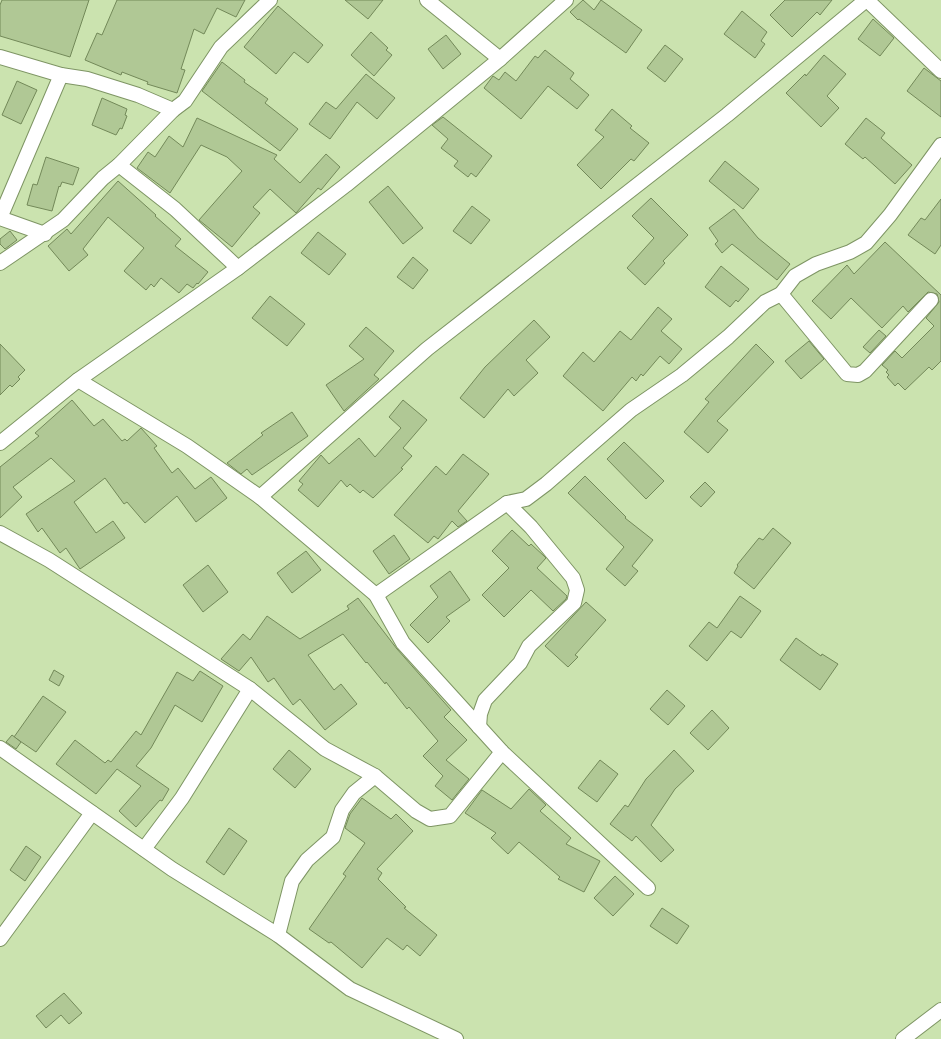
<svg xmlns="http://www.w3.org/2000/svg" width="941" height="1039" viewBox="0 0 941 1039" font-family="'Playfair Display',serif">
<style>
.building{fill:#b0c895;stroke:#738959}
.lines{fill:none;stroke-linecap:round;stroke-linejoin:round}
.minor-casing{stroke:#7e9564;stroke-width:16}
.minor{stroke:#fff;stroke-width:14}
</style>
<rect width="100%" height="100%" fill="#cbe3af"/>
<g class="building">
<path d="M2,0H89L70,57L0,36V5Z"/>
<path d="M117,0H245L236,17L217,8L204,34L194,29L181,69L185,70L177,93L147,84L148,82L122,72L121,75L85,60L97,33L102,35Z"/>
<path d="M345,0H383L368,19Z"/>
<path d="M583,0L594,10L601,0L642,30L626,53L579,19L578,20L570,12Z"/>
<path d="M785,0H832L820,15L817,12L792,37L770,15Z"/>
<path d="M278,6L323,45L308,63L294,52L276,74L244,47Z"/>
<path d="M742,11L767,32L761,41L765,44L755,58L724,34Z"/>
<path d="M873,19L894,38L880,56L858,39Z"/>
<path d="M371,32L388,48L386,50L392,55L374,76L351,55Z"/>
<path d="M446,35L461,54L443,69L428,49Z"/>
<path d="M665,45L683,59L665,82L647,68Z"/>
<path d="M545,50L574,73L570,79L589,95L577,109L548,86L521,119L484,88L493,76L499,80L505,72L516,81L535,56L538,58Z"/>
<path d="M824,55L846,74L827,96L839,108L821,127L786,93L805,74L806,76Z"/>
<path d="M222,62L245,80L244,82L268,99L265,103L298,129L280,151L202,91Z"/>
<path d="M924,68L941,81V117L907,91Z"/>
<path d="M366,74L395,98L377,119L357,102L330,139L309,124L326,102L336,109Z"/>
<path d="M17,81L37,90L21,124L2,115Z"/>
<path d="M102,98L127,109L125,115L127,116L122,129L120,128L116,135L92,125Z"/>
<path d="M612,109L632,126L630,128L649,143L634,161L631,159L601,189L577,165L604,137L595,130Z"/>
<path d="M443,117L492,156L476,177L471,173L468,177L454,166L458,161L441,148L448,139L432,125Z"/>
<path d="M197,118L277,155L274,159L300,183L326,154L340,167L321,190L318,188L296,213L270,189L253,207L260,213L232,247L199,220L242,171L227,157L201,145L170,193L137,168L148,152L155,157L169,136L183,147Z"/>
<path d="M866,118L885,133L881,138L912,165L895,184L865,157L863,159L845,144Z"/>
<path d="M46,157L79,168L73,185L62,182L60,187L59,186L52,211L27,205L33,184L37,185Z"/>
<path d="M725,161L759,189L743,209L709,181Z"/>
<path d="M118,181L156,215L155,216L181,239L175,246L208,272L198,284L197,283L193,288L187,284L179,293L161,278L154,287L151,284L146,290L124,271L144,248L108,217L83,249L88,255L69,271L48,246L67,229L71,234Z"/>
<path d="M388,186L423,228L403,244L369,202Z"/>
<path d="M651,198L688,235L663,261L665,263L645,285L627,268L654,238L632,216Z"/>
<path d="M941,199V245L935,254L908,235L921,218L925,220Z"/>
<path d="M472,206L490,220L471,244L453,231Z"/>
<path d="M734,209L758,238L790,264L777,280L732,244L722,253L715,244L718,241L709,228Z"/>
<path d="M10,231L17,240L5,249L0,244V239Z"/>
<path d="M318,232L346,254L329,275L301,253Z"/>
<path d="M885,242L941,295V361L932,370L929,367L905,390L898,383L895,386L887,377L889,375L886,372L888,370L882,365L895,351L902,358L934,326L926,318L939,302L937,294L928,292L908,312L903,306L882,328L851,298L831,319L812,301L847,265L854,274Z"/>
<path d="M413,257L428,270L413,289L397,277Z"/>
<path d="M721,266L749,289L738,302L736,300L730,307L705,287Z"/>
<path d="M270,296L305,324L287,346L252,318Z"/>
<path d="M658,307L672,319L661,331L682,349L669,364L660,356L643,376L641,374L636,381L632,377L603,411L563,376L583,352L594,362L620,331L631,340Z"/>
<path d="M534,320L550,337L526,360L538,373L514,396L508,389L484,418L460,398L485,367Z"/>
<path d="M366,327L394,351L374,375L379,379L344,411L326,385L364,359L349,346Z"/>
<path d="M879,330L886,336L870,353L863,347Z"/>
<path d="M809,341L824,359L801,379L785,361Z"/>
<path d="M0,344L25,370L18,377L20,379L12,387L10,385L0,395Z"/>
<path d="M756,344L774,362L717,421L728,430L708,453L684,432L709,402L705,399Z"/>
<path d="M72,400L94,426L103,419L122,441L125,439L127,441L141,428L157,446L154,448L172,473L178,468L195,489L211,477L227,498L196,522L177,496L145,523L127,502L124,504L105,478L74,502L96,533L113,521L125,538L80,569L66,548L60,553L42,528L38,532L26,514L75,481L51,458L13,487L22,497L0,518V467L39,436L35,433Z"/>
<path d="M403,400L427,420L403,448L412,456L401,468L403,469L373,498L363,490L360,493L350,484L347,487L341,480L318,507L298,490L303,484L299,481L321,455L329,464L359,438L375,457L401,428L389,417Z"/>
<path d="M292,412L308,436L252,475L247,469L241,474L227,463L263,435L261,433Z"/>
<path d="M624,442L664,481L646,499L607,459Z"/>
<path d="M463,454L489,474L458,511L467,521L458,527L452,521L438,539L434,536L428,543L394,515L436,466L446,475Z"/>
<path d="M585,476L626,517L625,518L653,540L632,566L638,571L625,586L606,569L624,547L568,493Z"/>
<path d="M705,482L715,492L701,507L690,497Z"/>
<path d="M773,528L791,543L754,589L734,573L738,566L737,565L759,538L763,540Z"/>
<path d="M512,530L529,546L531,544L544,556L546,558L537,568L567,596L566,599L553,611L531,590L504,617L482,595L509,568L492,551Z"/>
<path d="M394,535L410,559L389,574L373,551Z"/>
<path d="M306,551L321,570L292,593L277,573Z"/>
<path d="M208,565L228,592L203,612L183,585Z"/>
<path d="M450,571L470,600L446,617L450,621L428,643L410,625L438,597L430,586Z"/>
<path d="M740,596L761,611L741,638L731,631L707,661L689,646L709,622L717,628Z"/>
<path d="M358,598L397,649L451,710L444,717L467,740L446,760L469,779L452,800L435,786L443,776L423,756L438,741L409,707L407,709L386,682L385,684L367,662L366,663L343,634L308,655L334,690L341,684L357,704L325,730L300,699L293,705L274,678L268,682L251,657L239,671L221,659L243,634L250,640L267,616L300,639L349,609L347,606Z"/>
<path d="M586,602L606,620L575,655L578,657L568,667L545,646Z"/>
<path d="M796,638L821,656L822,654L838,664L820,690L780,660Z"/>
<path d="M54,670L64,676L59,686L49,680Z"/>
<path d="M200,671L223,686L202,722L175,705L151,748L136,766L169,789L162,801L160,800L136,827L119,811L141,786L117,769L96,794L56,764L75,740L105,763L108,760L111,762L136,731L141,735L177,672L193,681Z"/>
<path d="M667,690L685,706L668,725L650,709Z"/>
<path d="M43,696L66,712L36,752L14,737Z"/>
<path d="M712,710L729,728L708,750L690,733Z"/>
<path d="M12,735L21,742L16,749L6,742Z"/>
<path d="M289,750L311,769L295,788L273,769Z"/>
<path d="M674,750L694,771L675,789L651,825L674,850L661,862L636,836L632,841L610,824L625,805L628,807L646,779Z"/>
<path d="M600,760L618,774L597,802L578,788Z"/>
<path d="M529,789L546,805L540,811L571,838L566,844L600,861L584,892L558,879L560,877L519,842L508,854L491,838L496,833L465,813L482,790L511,809Z"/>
<path d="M362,798L391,819L396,814L413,831L377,869L382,873L378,879L406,907L404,908L437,935L420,956L407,945L403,950L387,938L362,968L331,942L329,943L309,929L346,876L343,874L365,843L345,828L350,814Z"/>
<path d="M229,828L247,841L224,875L206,862Z"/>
<path d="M26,846L41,857L25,881L10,870Z"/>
<path d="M615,876L634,894L613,916L594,898Z"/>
<path d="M662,908L689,926L677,944L650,926Z"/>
<path d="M64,993L82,1013L69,1024L61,1015L46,1028L36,1016Z"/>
</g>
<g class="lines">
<defs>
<g id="minor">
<path d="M427,0L500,59"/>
<path d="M867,0L941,71"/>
<path d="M0,57L61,75L87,79L138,95L173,110"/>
<path d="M119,165L175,209L238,268"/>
<path d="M0,218L61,75"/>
<path d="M0,218L45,234"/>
<path d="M0,263L63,220L103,178L119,165L173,110L185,101L221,47L270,0"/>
<path d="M781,294L847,374L858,375L865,371L931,300"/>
<path d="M78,380L187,446L260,497L376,595L403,643L502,752L648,888"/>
<path d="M0,443L78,380L238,268L346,185L500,59L566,0"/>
<path d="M260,497L427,349L727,115L866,0"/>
<path d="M0,533L49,560L250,689L325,749L375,776L416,811L430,819L450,816L502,752"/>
<path d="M376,595L507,503L526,499L546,484L631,410L682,375L728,337L765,302L781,294L795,276L816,264L850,252L866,243L890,215L941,145"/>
<path d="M479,727L480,714L485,700L520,663L529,646L574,603L577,590L573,578L531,527L507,503"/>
<path d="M0,748L172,869L278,935L350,989L456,1039"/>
<path d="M144,849L182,798L250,689"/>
<path d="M278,935L292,881L307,860L333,837L342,810L354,793L375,776"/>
<path d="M0,939L92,813"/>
<path d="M903,1039L941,1010"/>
</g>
</defs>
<use href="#minor" class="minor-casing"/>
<use href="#minor" class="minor"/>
</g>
</svg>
